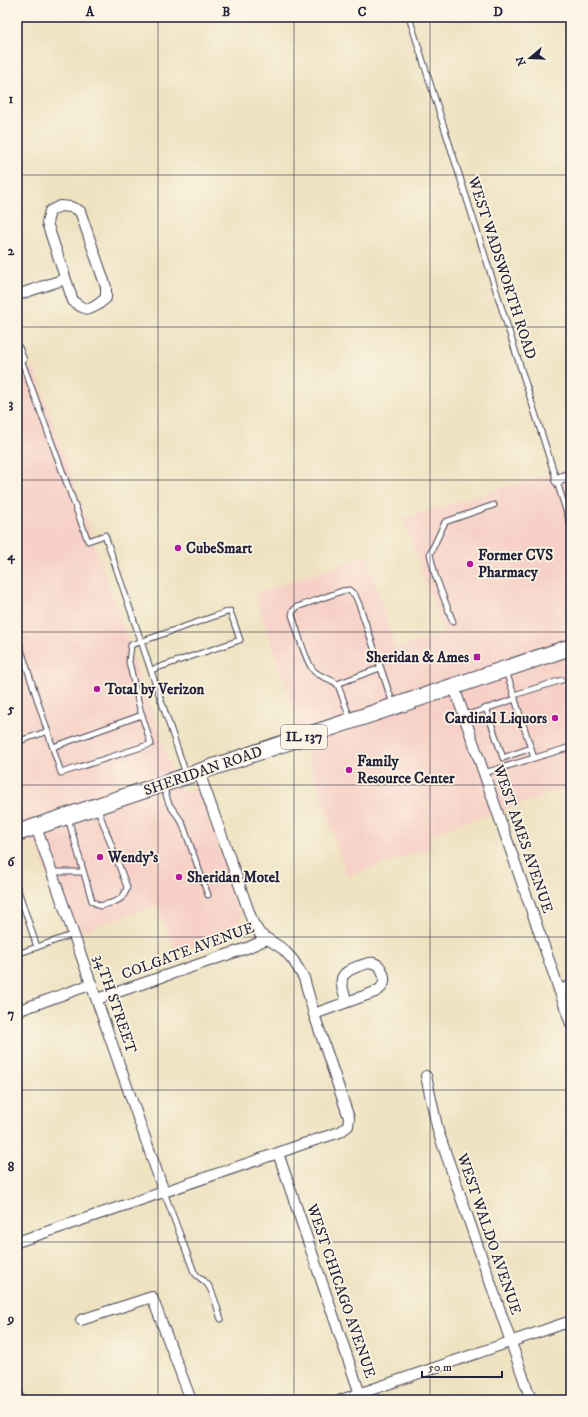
<svg xmlns="http://www.w3.org/2000/svg" width="588" height="1417" viewBox="0 0 588 1417" font-family="'IM FELL DW Pica',serif">
<style>
.built{fill:#f7d1c7}
.lines{fill:none;stroke-linecap:round;stroke-linejoin:round}
.lane-casing{stroke:#413f4f;stroke-width:7}
.street-casing{stroke:#413f4f;stroke-width:12}
.primary-casing{stroke:#413f4f;stroke-width:18}
.lane{stroke:#fff;stroke-width:5}
.street{stroke:#fff;stroke-width:10}
.primary{stroke:#fff;stroke-width:16}
.grid{fill:none;stroke:#22223b;stroke-width:1;stroke-opacity:0.55}
.poi-dot{fill:#b5179e;stroke:#fcf5e5;stroke-width:1.5}
.labels{text-anchor:middle;dominant-baseline:central;stroke-width:3.5;stroke-linejoin:round;paint-order:stroke}
.shield{fill:#fcf5e5;stroke:#63616e;stroke-width:1}
.shield-label{font-size:14px;font-weight:bold;fill:#22223b}
.street-label{font-size:15px;fill:#22223b;stroke:#fcf5e5}
.poi-label{font-size:15px;font-weight:bold;fill:#22223b;stroke:#fcf5e5;text-anchor:start}
.neatline{fill:none;stroke:#22223b;stroke-width:1.5}
.grid-label{font-size:13px;text-anchor:middle;font-weight:bold;fill:#22223b}
</style>
<rect width="100%" height="100%" fill="#fcf5e5"/>
<filter id="ink" filterUnits="userSpaceOnUse"><feTurbulence type="fractalNoise" baseFrequency=".025" numOctaves="2"/><feDisplacementMap in="SourceGraphic" scale="8" xChannelSelector="R" yChannelSelector="G"/><feConvolveMatrix kernelMatrix="1 2 1 2 8 2 1 2 1" color-interpolation-filters="sRGB"/></filter>
<filter id="wash" filterUnits="userSpaceOnUse"><feTurbulence type="fractalNoise" baseFrequency=".012" numOctaves="4" result="noise"/><feDisplacementMap in="SourceGraphic" scale="16" xChannelSelector="R" yChannelSelector="G"/><feGaussianBlur stdDeviation="0.9" result="paint"/><feColorMatrix in="noise" values="0 0 0 0 0 0 0 0 0 0 0 0 0 0 0 0 0 1.4 0 .05"/><feComposite in="paint" operator="in"/></filter>
<g filter="url(#wash)">
<rect width="100%" height="100%" fill="#eee2c1"/>
<g class="built">
<path d="M35,369L180,794L200,786L246,929L175,952L157,905L68,936L36,841L17,847V376Z"/>
<path d="M571,467V787L430,834L432,848L347,876L255,594L367,556L395,649L444,634L403,519Z"/>
</g>
</g>
<g filter="url(#ink)">
<g class="lines">
<defs>
<g id="lane">
<path d="M409,17L571,526"/>
<path d="M21,359L88,541L105,535L186,774"/>
<path d="M453,622L435,575L430,554L445,522L494,505"/>
<path d="M17,637L61,773L151,744L140,709L129,662L131,645L230,611L240,640L151,670"/>
<path d="M506,671L515,698"/>
<path d="M337,684L380,668"/>
<path d="M514,695L562,680"/>
<path d="M486,708L503,758L531,748"/>
<path d="M464,716L515,699L534,758"/>
<path d="M350,718L338,685C332,678 321,678 314,671C305,661 297,629 292,615L293,611L297,607L342,591L349,590L355,595L360,607L393,704"/>
<path d="M17,742L48,731"/>
<path d="M53,747L142,715"/>
<path d="M484,773L571,747"/>
<path d="M163,786L169,804L182,822L208,895"/>
<path d="M68,818L92,901L100,906C113,902 124,902 127,887L97,807"/>
<path d="M52,872H83"/>
<path d="M17,887L37,947L17,954"/>
<path d="M37,947L74,934"/>
<path d="M164,1192L194,1272C199,1279 204,1279 208,1285C215,1295 217,1309 221,1319"/>
</g>
<g id="street">
<path d="M60,206L71,207L80,211L106,287V298C93,309 88,314 73,301L47,223L50,211Z"/>
<path d="M17,295L65,279"/>
<path d="M17,349L21,359L17,361"/>
<path d="M557,480L571,475"/>
<path d="M454,687L571,1024"/>
<path d="M199,772L253,923L260,934L283,949L293,960L304,978L314,1014L349,1118L348,1126L340,1132L303,1144L278,1153"/>
<path d="M36,827L164,1192"/>
<path d="M559,990L571,986"/>
<path d="M97,999L247,948L267,939"/>
<path d="M17,1011L92,984"/>
<path d="M314,1014L375,992C378,990 381,989 382,986C387,980 382,965 374,963C369,962 363,965 359,966C336,974 340,982 347,1002"/>
<path d="M426,1076L438,1131L531,1400"/>
<path d="M17,1242L278,1153L362,1400"/>
<path d="M81,1320L152,1297L191,1400"/>
<path d="M17,1393L19,1400"/>
<path d="M341,1400L571,1321"/>
</g>
<path id="primary" d="M17,833L571,647"/>
</defs>
<use href="#lane" class="lane-casing"/>
<use href="#street" class="street-casing"/>
<use href="#primary" class="primary-casing"/>
<use href="#lane" class="lane"/>
<use href="#street" class="street"/>
<use href="#primary" class="primary"/>
</g>
</g>
<path class="grid" d="M158,17V1400M294,17V1400M430,17V1400M17,175H571M17,327H571M17,480H571M17,632H571M17,785H571M17,937H571M17,1090H571M17,1242H571"/>
<g class="poi-dot">
<circle cx="178" cy="548" r="4"/>
<circle cx="470" cy="564" r="4"/>
<rect x="473" y="653" width="8" height="8" rx="2"/>
<circle cx="97" cy="689" r="4"/>
<circle cx="555" cy="718" r="4"/>
<circle cx="349" cy="770" r="4"/>
<circle cx="100" cy="857" r="4"/>
<circle cx="179" cy="877" r="4"/>
</g>
<g class="labels">
<rect class="shield" x="281" y="725" width="46" height="24" rx="3"/>
<g class="shield-label">
<text x="304" y="737">IL 137</text>
</g>
<g class="street-label">
<text transform="translate(502 268) rotate(72)">WEST WADSWORTH ROAD</text>
<text transform="translate(203 771) rotate(-19)">SHERIDAN ROAD</text>
<text transform="translate(523 839) rotate(71)">WEST AMES AVENUE</text>
<text transform="translate(188 951) rotate(-20)">COLGATE AVENUE</text>
<text transform="translate(115 1004) rotate(71)">34TH STREET</text>
<text transform="translate(489 1234) rotate(71)">WEST WALDO AVENUE</text>
<text transform="translate(341 1291) rotate(71)">WEST CHICAGO AVENUE</text>
</g>
<g class="poi-label">
<text x="186" y="548">CubeSmart</text>
<text x="478" y="555">Former CVS<tspan x="478" dy="17">Pharmacy</tspan></text>
<text x="469" y="657" text-anchor="end">Sheridan &amp; Ames</text>
<text x="105" y="689">Total by Verizon</text>
<text x="547" y="718" text-anchor="end">Cardinal Liquors</text>
<text x="357" y="761">Family<tspan x="357" dy="17">Resource Center</tspan></text>
<text x="108" y="857">Wendy's</text>
<text x="187" y="877">Sheridan Motel</text>
</g>
</g>
<rect width="588" height="1417" fill="none" stroke="#fcf5e5" stroke-width="44"/>
<g transform="translate(530 58) rotate(251)" stroke="#fcf5e5" stroke-width="3" paint-order="stroke">
<path d="M0-3L7 15L0 10L-7 15Z" fill="#22223b"/>
<text y="-6" font-size="11" font-weight="bold" text-anchor="middle" fill="#22223b">N</text>
</g>
<path d="M422 1371v6h80v-6" fill="none" stroke="#22223b" stroke-width="2"/>
<text x="428" y="1371" font-size="12" fill="#22223b" stroke="#fcf5e5" stroke-width="3" paint-order="stroke">50 m</text>
<rect x="22" y="22" width="544" height="1373" class="neatline"/>
<g class="grid-label">
<text x="90" y="16">A</text>
<text x="226" y="16">B</text>
<text x="362" y="16">C</text>
<text x="498" y="16">D</text>
<text x="11" y="103">1</text>
<text x="11" y="255">2</text>
<text x="11" y="408">3</text>
<text x="11" y="560">4</text>
<text x="11" y="713">5</text>
<text x="11" y="866">6</text>
<text x="11" y="1018">7</text>
<text x="11" y="1171">8</text>
<text x="11" y="1323">9</text>
</g>
</svg>
